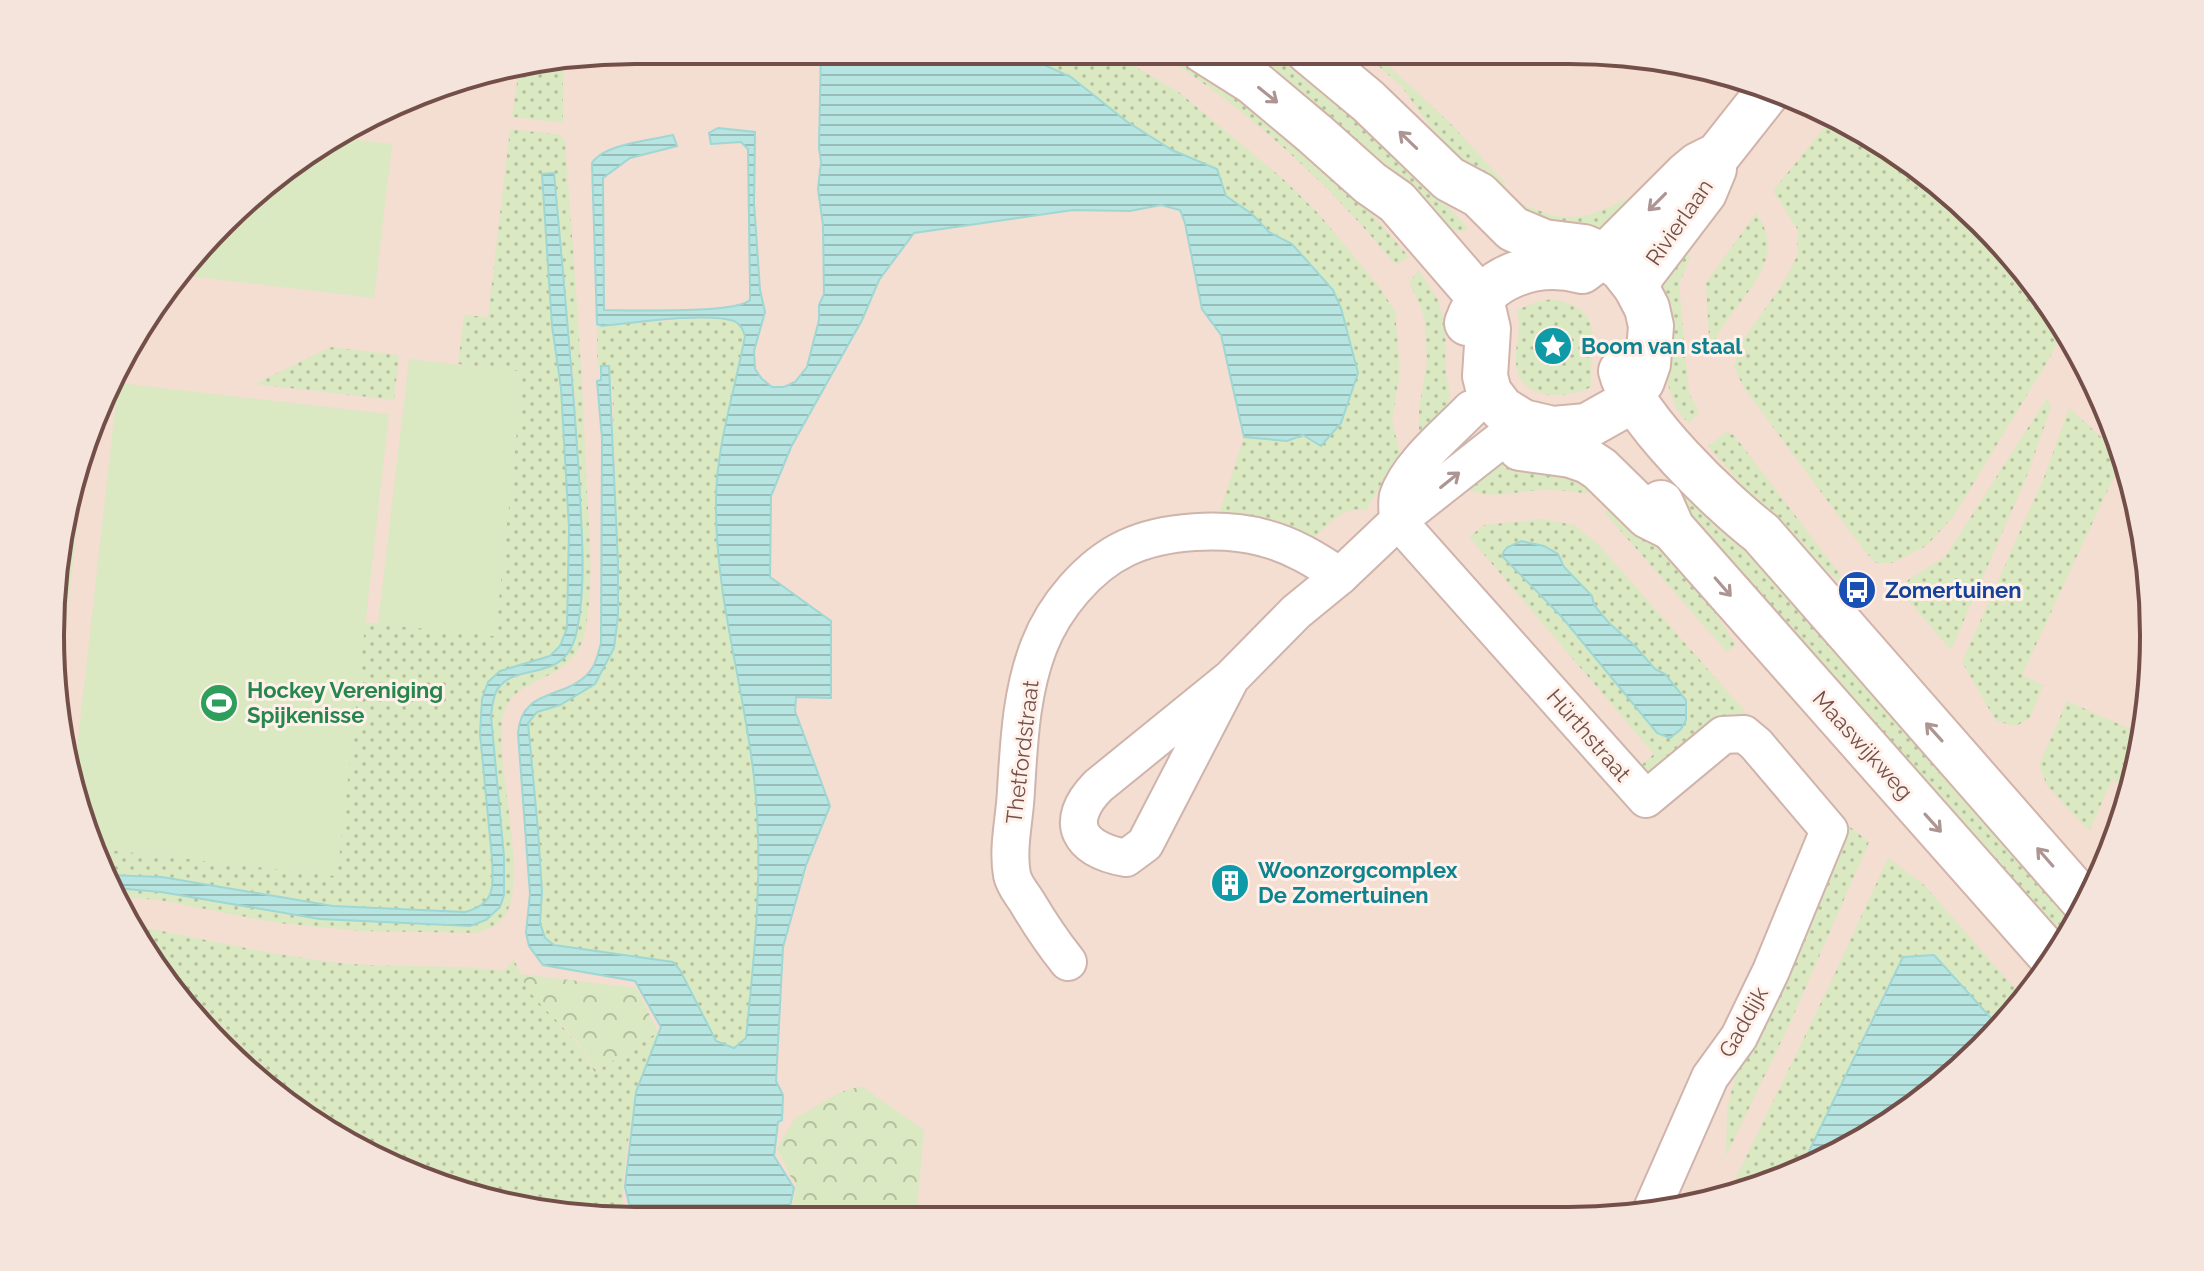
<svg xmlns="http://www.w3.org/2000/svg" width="2204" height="1271" viewBox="0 0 2204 1271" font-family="Raleway,sans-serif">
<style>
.residential{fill:#f4ddd1}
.grass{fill:url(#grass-dots);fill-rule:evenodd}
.forest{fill:url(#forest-crowns)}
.park{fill:#dae9c1}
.water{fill:url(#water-rules);stroke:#9ed7d3;stroke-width:2}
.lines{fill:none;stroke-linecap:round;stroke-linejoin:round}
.street-casing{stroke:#cfb4ac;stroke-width:40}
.secondary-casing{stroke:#d2b3a9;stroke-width:48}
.street{stroke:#fff;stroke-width:36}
.secondary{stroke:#fff;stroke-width:44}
.oneway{stroke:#ac9592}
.labels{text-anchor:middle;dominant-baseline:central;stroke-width:6;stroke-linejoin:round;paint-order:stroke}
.street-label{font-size:22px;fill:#744f49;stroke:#fff1e9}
.culture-label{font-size:22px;font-weight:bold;fill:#0d838f;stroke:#fff1e9;text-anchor:start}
.transit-label{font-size:22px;font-weight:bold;fill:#164399;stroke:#fff1e9;text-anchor:start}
.leisure-label{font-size:22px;font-weight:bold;fill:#27864d;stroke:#fff1e9;text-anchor:start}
.rim{fill:none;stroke:#744f49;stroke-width:4}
</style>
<defs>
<pattern id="grass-dots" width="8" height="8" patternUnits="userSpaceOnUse" patternTransform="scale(2)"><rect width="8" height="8" fill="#dae9c1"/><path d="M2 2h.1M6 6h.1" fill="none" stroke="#b5bf9f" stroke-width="1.8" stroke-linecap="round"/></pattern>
<pattern id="forest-crowns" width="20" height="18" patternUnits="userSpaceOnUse" patternTransform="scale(2)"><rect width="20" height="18" fill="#dae9c1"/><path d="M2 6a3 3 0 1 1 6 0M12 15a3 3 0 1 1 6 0" fill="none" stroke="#b5bf9f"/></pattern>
<pattern id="water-rules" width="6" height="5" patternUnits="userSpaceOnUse" patternTransform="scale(2)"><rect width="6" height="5" fill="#b7e5e2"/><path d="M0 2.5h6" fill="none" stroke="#99bcb9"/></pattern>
</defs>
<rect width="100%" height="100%" fill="#fcede3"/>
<path class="residential" d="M636,50L1607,51L1757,81L1893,148L1982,221L2055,310L2109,411L2143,521L2154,635L2143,749L2110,859L2056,960L1982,1050L1862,1142L1756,1190L1607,1220H597L447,1190L311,1123L171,992L81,824L51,673L70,484L149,310L279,171L448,81Z"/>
<g class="grass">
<path d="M1014,51H1107L1117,56L1180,93L1282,178L1319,214L1380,288L1395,311L1400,372L1392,420L1400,454L1366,510C1342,506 1330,523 1313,538L1278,521L1220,511L1244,437L1287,441L1303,435L1292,244L1269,232L1252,214L1226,196L1216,169L1172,150L1126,121L1071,77Z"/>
<path d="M1156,51H1171L1215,78L1354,193L1409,257L1398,264L1393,262C1325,178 1246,109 1156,51Z"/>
<path d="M1239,51H1282L1308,70L1409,164L1468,228L1463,231L1446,230Z"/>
<path d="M1362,51H1373L1454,127L1505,183V192L1457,165L1402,87Z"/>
<path d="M563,62V123L512,117L519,69Z"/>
<path d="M1832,118L1893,148L1982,221L2055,310L2064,326L2050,357L1953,517L1926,546L1892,563H1876L1864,550L1744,388L1734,367L1742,342L1785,280L1797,256L1798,230L1773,191Z"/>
<path d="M510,129L561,135L565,142C573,251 582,360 586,469C588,521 595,576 586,627C576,689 509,670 502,721C496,769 528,876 506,914C499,926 487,929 476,933L361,931L277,923L159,900L120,897L115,888L161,892L320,919L470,926L504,895V857L491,716L498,687L509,680L552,666L578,627L581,589L580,495L574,386L554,173L542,175L552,326L561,388L569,528L567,628L560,646L550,656L500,671L482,699L480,734L492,858C493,887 496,904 465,912L333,906L162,877L108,875L94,848L337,876L365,622L495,636L523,372L458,364L464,315L488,317Z"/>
<path d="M1623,200H1630L1609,231L1546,230L1517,205C1530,205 1536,210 1548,214C1574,222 1601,213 1623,200Z"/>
<path d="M1756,213C1796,269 1722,304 1710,355L1706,283Z"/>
<path d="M1679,243L1690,256L1679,285L1689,393L1699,412L1689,424L1677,410L1665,377L1659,283Z"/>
<path d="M1419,270L1438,300L1446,329L1445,367L1450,394L1447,409L1419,436V410L1427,362L1425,324L1421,307L1409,282Z"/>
<path d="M1552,299C1610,310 1588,344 1591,387C1565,400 1517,401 1516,361C1515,343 1522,329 1517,310L1536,302Z"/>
<path d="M700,318C718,320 738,316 745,336L722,444L716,502L754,775L759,835L758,914L746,1038L734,1048L716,1041L680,970L673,962L554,945L545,938L540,923L542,892L538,830L528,723L537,712L560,705L614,648L618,616V563L612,382L609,380V367H597V324L602,326Z"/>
<path d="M330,347L399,355L394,400L255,384Z"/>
<path d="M2047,398L2051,407L2027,476L1951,650L1901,592L1908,580L1945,557Z"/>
<path d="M2069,408L2123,457L2022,675L2043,685L2030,718L2016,726L1996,721L1962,662L2045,475Z"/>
<path d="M1726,432L1734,435L1842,577L1839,581L1792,544L1708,446Z"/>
<path d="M1509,460L1600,483L1589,493C1574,493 1558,489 1543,490C1514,491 1487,502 1461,486L1495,462Z"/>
<path d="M1680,469L2077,920L2063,947L1659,488Z"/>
<path d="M1618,501L1708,601L1736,645L1727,652L1604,512Z"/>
<path d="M1543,519L1574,525L1597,543L1750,717L1748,719C1739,715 1732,715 1724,720L1654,774L1644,773L1638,768L1654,754L1469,537L1484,525ZM1514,543L1544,546L1558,554L1564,567L1591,596L1594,604L1609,624L1635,646L1655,669L1665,674L1678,689L1681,729L1670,738L1657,733L1561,616L1533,584L1518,574Z"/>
<path d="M2067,701L2144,735L2143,749L2131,788L2112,780L2089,831L2047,786L2039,765Z"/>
<path d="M1849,826L1869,842L1792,1019L1726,1156L1727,1108L1740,1060L1832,841Z"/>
<path d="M1888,858L1924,885L2024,999L2000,1028L1952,973L1892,976L1800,1170L1756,1190L1727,1196L1830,984Z"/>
<path d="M136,926C200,938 266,954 331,962C388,969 446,963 504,971L514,959L523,980L582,1050L595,1072L658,1032L660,1035L638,1088L627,1147L622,1200L628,1220H597L447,1190L311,1123L171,992Z"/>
</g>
<g class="forest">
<path d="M520,974L636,988L658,1032L594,1072C583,1033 536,1012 520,974Z"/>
<path d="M861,1086L924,1130L916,1220H789L796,1187L777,1149L795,1118L841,1092Z"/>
</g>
<g class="park">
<path d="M341,138L392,144L374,298L181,275L279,171Z"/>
<path d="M409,359L523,372L495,636L378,624Z"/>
<path d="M118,383L389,414L337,876L94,848L81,824L73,785Z"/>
<path d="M86,449L57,702L51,673L70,484Z"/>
</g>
<g class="water">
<path d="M821,50L1014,51L1071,77L1126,121L1172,150L1217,169L1226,196L1252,214L1269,232L1292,244L1333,290L1341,308L1358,373L1341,423L1321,446L1303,435L1287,441L1244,437L1221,335L1202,309L1185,223L1180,210L1161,205L1130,211L1073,210L914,233L879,280L862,320L791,447L771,496L770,577L831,621V698L796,697L795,711L830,806L806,865L783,947L776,1081L783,1095L782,1120L778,1122L774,1156L794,1188L787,1220H633L625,1187L636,1092L661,1027L635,981L543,965L529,946L526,933L530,894L518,733C522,684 571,702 593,667C597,660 599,650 601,643L602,438L597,381L601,380V366H609L618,563V616L614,648L595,684L560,705L537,712L528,723L538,830L542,892L540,923L545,938L554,945L673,962L680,970L716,1041L734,1048L746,1038C755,951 764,865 754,778C744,686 715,596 716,502C716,446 735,391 745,336C743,330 741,324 734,321C707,312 633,323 602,326L597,324L592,163C604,144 652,140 673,135L677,146L630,158L603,178L604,310C629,310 736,314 750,300V288L748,149L741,142L711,144L709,133L718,128L755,132L754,203L760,290L765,312L754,351L755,369L762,379L772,387H784L795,382L807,367L819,320V305L824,294L823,225L818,189L821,162L819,148Z"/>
<path d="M554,173C563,274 573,376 579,477C581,526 587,581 577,630C566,685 520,661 499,687C493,694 492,707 491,716L504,857V895L500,907L486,920L470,926L320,919L161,892L115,888L108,875L162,877L333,906L465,912C496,904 493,887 492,858L480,734L482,699L488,682L500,671L550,656L560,646L567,628L569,528L561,388L552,326L542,174Z"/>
<path d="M1521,541L1544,546L1558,554L1564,567L1592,596L1594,605L1609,623L1635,646L1655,669L1665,674L1686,700V720L1681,729L1670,738L1657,733L1561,616L1502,556C1505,545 1513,546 1521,541Z"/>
<path d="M1934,955L2000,1028L1982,1050L1862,1142L1800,1170L1903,957Z"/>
</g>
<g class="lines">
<defs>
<g id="street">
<path d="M1471,409C1449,432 1408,465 1398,496C1396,503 1398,514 1398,521L1646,799L1723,735L1744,734L1756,744L1829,830L1771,971L1739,1037L1710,1077L1651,1211"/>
<path d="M1231,678L1145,844L1126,858C1080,850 1062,823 1098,786L1231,678L1296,612L1340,576L1398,521L1502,439"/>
<path d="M1068,962C1052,942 1040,924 1027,902C1022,894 1014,885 1012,875C1007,847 1015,818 1016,790C1019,742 1021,692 1039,646C1054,607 1088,566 1126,548C1164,530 1224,527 1264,538C1292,545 1316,560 1340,576"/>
</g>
<g id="secondary">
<path d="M1204,51L1253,82L1315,134L1370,183L1397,202L1481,299L1488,329L1485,376L1489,392L1502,409L1523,422L1553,429L1587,426L1619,408L1642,381L1648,364L1651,326L1647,308L1636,287L1622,269L1603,255L1584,247L1544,242L1513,229L1479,195L1449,179L1368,101L1308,51"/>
<path d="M1636,287L1643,273L1704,193L1714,169"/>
<path d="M1467,323C1483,276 1537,259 1582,271L1614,247L1686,175L1698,165L1718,155L1771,88"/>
<path d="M1621,371C1632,417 1723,504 1761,533L2086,904"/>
<path d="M1520,448L1571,455L1588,461L1600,469L1648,516L1672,528"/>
<path d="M1661,503L1672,528L2055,961"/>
</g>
</defs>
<use href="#street" class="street-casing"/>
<use href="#secondary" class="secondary-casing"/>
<use href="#street" class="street"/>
<use href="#secondary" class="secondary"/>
</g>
<defs><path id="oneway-shaft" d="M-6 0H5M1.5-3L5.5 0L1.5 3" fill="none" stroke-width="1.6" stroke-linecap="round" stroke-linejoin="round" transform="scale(2)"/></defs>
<g class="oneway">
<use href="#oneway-shaft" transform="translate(1268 95) rotate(39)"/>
<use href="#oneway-shaft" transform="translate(1408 140) rotate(-136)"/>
<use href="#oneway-shaft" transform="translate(1657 202) rotate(135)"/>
<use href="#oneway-shaft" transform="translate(1450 480) rotate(-39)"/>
<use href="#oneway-shaft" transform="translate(1723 587) rotate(49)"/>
<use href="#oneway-shaft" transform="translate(1934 732) rotate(-132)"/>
<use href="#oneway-shaft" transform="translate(1933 823) rotate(48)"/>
<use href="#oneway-shaft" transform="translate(2045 857) rotate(-131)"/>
</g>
<defs>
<symbol id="sight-disc" viewBox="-11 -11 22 22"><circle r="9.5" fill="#0f9aa8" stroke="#fff1e9"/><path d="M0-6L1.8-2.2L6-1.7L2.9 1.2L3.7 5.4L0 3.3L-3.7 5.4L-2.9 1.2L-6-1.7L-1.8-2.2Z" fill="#fff"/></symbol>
<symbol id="bus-disc" viewBox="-11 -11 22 22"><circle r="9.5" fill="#1a4fb4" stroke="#fff1e9"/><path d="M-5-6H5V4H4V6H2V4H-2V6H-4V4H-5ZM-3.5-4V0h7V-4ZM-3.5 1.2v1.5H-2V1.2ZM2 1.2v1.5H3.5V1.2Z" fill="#fff"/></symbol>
<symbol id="stadium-disc" viewBox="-11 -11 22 22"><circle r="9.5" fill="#2e9e5b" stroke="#fff1e9"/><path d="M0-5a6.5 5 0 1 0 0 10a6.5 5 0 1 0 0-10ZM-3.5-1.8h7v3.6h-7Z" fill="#fff"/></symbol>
<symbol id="building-disc" viewBox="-11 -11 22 22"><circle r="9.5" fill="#0f9aa8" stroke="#fff1e9"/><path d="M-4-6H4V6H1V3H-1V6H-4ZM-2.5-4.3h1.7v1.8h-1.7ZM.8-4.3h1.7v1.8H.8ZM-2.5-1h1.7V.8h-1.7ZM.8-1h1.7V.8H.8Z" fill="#fff"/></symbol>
</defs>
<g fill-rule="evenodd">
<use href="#sight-disc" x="1531" y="324" width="44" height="44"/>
<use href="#bus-disc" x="1835" y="568" width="44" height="44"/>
<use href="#stadium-disc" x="197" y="681" width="44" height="44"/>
<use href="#building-disc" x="1208" y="861" width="44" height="44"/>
</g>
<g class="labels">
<g class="street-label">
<text transform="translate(1679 222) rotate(-55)">Rivierlaan</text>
<text transform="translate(1589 735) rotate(49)">Hürthstraat</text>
<text transform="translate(1863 745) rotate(48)">Maaswijkweg</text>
<text transform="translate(1022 752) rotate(-83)">Thetfordstraat</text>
<text transform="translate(1743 1022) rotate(-61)">Gaddijk</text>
</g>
<g class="culture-label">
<text x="1581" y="346">Boom van staal</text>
<text x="1258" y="870">Woonzorgcomplex<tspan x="1258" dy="25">De Zomertuinen</tspan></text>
</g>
<g class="transit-label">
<text x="1885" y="590">Zomertuinen</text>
</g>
<g class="leisure-label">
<text x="247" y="690">Hockey Vereniging<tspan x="247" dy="25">Spijkenisse</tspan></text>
</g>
</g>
<path d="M0 0H2204V1271H0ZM635 64H1569A571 571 0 0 1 2140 635V636A571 571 0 0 1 1569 1207H635A571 571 0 0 1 64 636V635A571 571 0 0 1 635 64Z" fill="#f4e4dc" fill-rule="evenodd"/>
<path class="rim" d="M635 64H1569A571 571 0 0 1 2140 635V636A571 571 0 0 1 1569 1207H635A571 571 0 0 1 64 636V635A571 571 0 0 1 635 64Z"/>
</svg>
